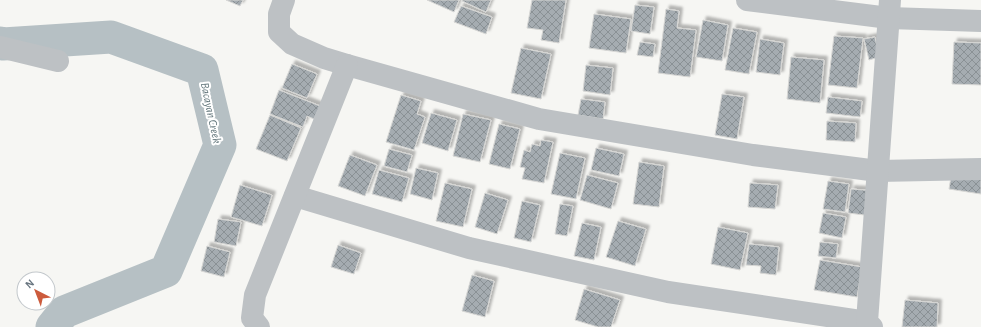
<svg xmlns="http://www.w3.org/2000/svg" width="981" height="327" viewBox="0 0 981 327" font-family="'Alegreya Sans',sans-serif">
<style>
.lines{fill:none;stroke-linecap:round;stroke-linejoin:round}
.river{stroke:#b6c0c4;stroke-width:33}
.building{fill:url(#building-cross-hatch);stroke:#d7d7d5;filter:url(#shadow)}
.minor{stroke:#bdc1c4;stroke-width:22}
.labels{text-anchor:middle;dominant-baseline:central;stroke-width:4;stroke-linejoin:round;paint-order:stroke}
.water-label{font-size:12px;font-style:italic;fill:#64777c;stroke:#fff}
</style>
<defs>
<pattern id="building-cross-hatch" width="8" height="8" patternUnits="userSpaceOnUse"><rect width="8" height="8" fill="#a5acb1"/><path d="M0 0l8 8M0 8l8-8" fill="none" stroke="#8a9195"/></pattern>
<filter id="shadow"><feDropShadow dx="3.5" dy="-3.5" stdDeviation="1" flood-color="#0004"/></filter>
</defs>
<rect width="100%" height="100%" fill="#f6f6f3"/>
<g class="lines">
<path class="river" d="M0,43L3,44L111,37L202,70L220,145L166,271L64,312L52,327"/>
</g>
<g class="building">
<path d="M226,0H243L240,6Z"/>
<path d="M427,0H459L454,12Z"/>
<path d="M462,0H491L486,12L462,1Z"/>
<path d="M532,0H566L559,43L541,40L543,30L527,28Z"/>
<path d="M635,5L654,7L650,34L631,31Z"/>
<path d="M461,6L492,17L486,34L454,22Z"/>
<path d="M666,9L679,11L677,28L696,30L690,77L658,73Z"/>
<path d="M594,14L631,19L626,53L589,48Z"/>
<path d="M703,20L728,25L722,61L696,57Z"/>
<path d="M733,28L757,32L749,74L725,70Z"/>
<path d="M834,36L863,38L857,88L828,85Z"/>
<path d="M875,37L879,57L869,60L864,39Z"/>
<path d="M760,39L784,43L780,75L756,72Z"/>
<path d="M640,42L655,44L653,57L637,55Z"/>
<path d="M954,42L981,43V85L952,84Z"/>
<path d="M521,48L551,54L541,99L511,93Z"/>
<path d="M791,57L824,60L820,103L787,99Z"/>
<path d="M292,64L317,74L307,98L282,88Z"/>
<path d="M586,65L613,68L610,95L583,91Z"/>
<path d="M279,90L320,106L314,119L307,116L303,127L270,114Z"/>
<path d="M722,94L744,97L737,139L715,135Z"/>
<path d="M401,95L421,101L417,114L425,117L414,150L386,142Z"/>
<path d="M828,97L862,101L860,117L826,113Z"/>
<path d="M581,99L605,102L603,119L578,115Z"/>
<path d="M431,113L457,120L448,151L422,143Z"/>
<path d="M463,114L491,120L480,162L453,156Z"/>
<path d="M270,115L301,128L287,161L256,149Z"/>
<path d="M827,121L856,123L855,142L826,140Z"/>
<path d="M499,124L520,129L510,169L489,164Z"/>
<path d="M541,140L553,142L544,183L522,179L525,168L520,167L524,150L530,152L532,144L540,146Z"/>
<path d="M596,148L624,154L619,176L591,170Z"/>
<path d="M389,149L412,155L407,172L384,166Z"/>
<path d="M560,153L585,158L576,199L551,194Z"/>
<path d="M350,155L377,165L365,196L338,186Z"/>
<path d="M639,162L664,166L659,207L633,204Z"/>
<path d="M416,168L438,173L432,200L410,194Z"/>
<path d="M379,170L409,178L402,202L372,194Z"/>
<path d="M952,171L981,175V194L949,189Z"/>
<path d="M587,175L618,183L611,209L580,200Z"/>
<path d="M828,181L849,184L845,212L823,209Z"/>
<path d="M445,183L472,189L463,227L436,221Z"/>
<path d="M750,183L778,185L775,209L748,207Z"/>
<path d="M240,185L272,195L262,226L231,217Z"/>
<path d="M851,189L876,191L873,216L848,213Z"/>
<path d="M485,193L508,200L497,234L475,227Z"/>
<path d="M522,201L540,205L531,242L514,238Z"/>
<path d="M560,204L573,206L567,236L555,234Z"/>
<path d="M823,213L846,217L842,238L819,233Z"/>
<path d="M218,219L241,222L236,246L214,242Z"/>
<path d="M618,221L646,229L635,266L606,257Z"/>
<path d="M582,223L601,227L594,260L574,256Z"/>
<path d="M718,227L748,233L740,270L711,264Z"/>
<path d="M820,242L838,244L836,258L818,256Z"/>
<path d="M749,244L779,247L776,275L760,273L761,266L746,265Z"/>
<path d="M338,245L361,253L354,274L331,267Z"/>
<path d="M207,246L230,252L224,277L201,271Z"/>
<path d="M820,260L862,267L857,297L814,290Z"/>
<path d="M472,275L494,281L485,317L462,311Z"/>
<path d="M584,289L620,300L611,327H598L575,320Z"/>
<path d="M905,300L938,303L937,327H902Z"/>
</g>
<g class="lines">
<g class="minor">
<path d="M284,0L279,14V32L292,44L324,58L347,65L539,119L753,155L878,171L981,169"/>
<path d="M747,0L889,18L981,21"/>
<path d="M0,47L58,61"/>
<path d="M295,196L469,248L668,292L867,322"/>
<path d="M259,327L252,318L255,295L347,65"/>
<path d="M872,327L867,322L890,0"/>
</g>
</g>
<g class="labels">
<g class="water-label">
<text transform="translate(211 113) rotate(78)">Bacayan Creek</text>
</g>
</g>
<g transform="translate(36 291) rotate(318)"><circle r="19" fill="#ffffff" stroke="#c3c8cc"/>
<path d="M0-3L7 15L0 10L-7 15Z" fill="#cc5b3c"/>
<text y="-6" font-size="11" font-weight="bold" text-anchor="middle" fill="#697680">N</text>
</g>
</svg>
